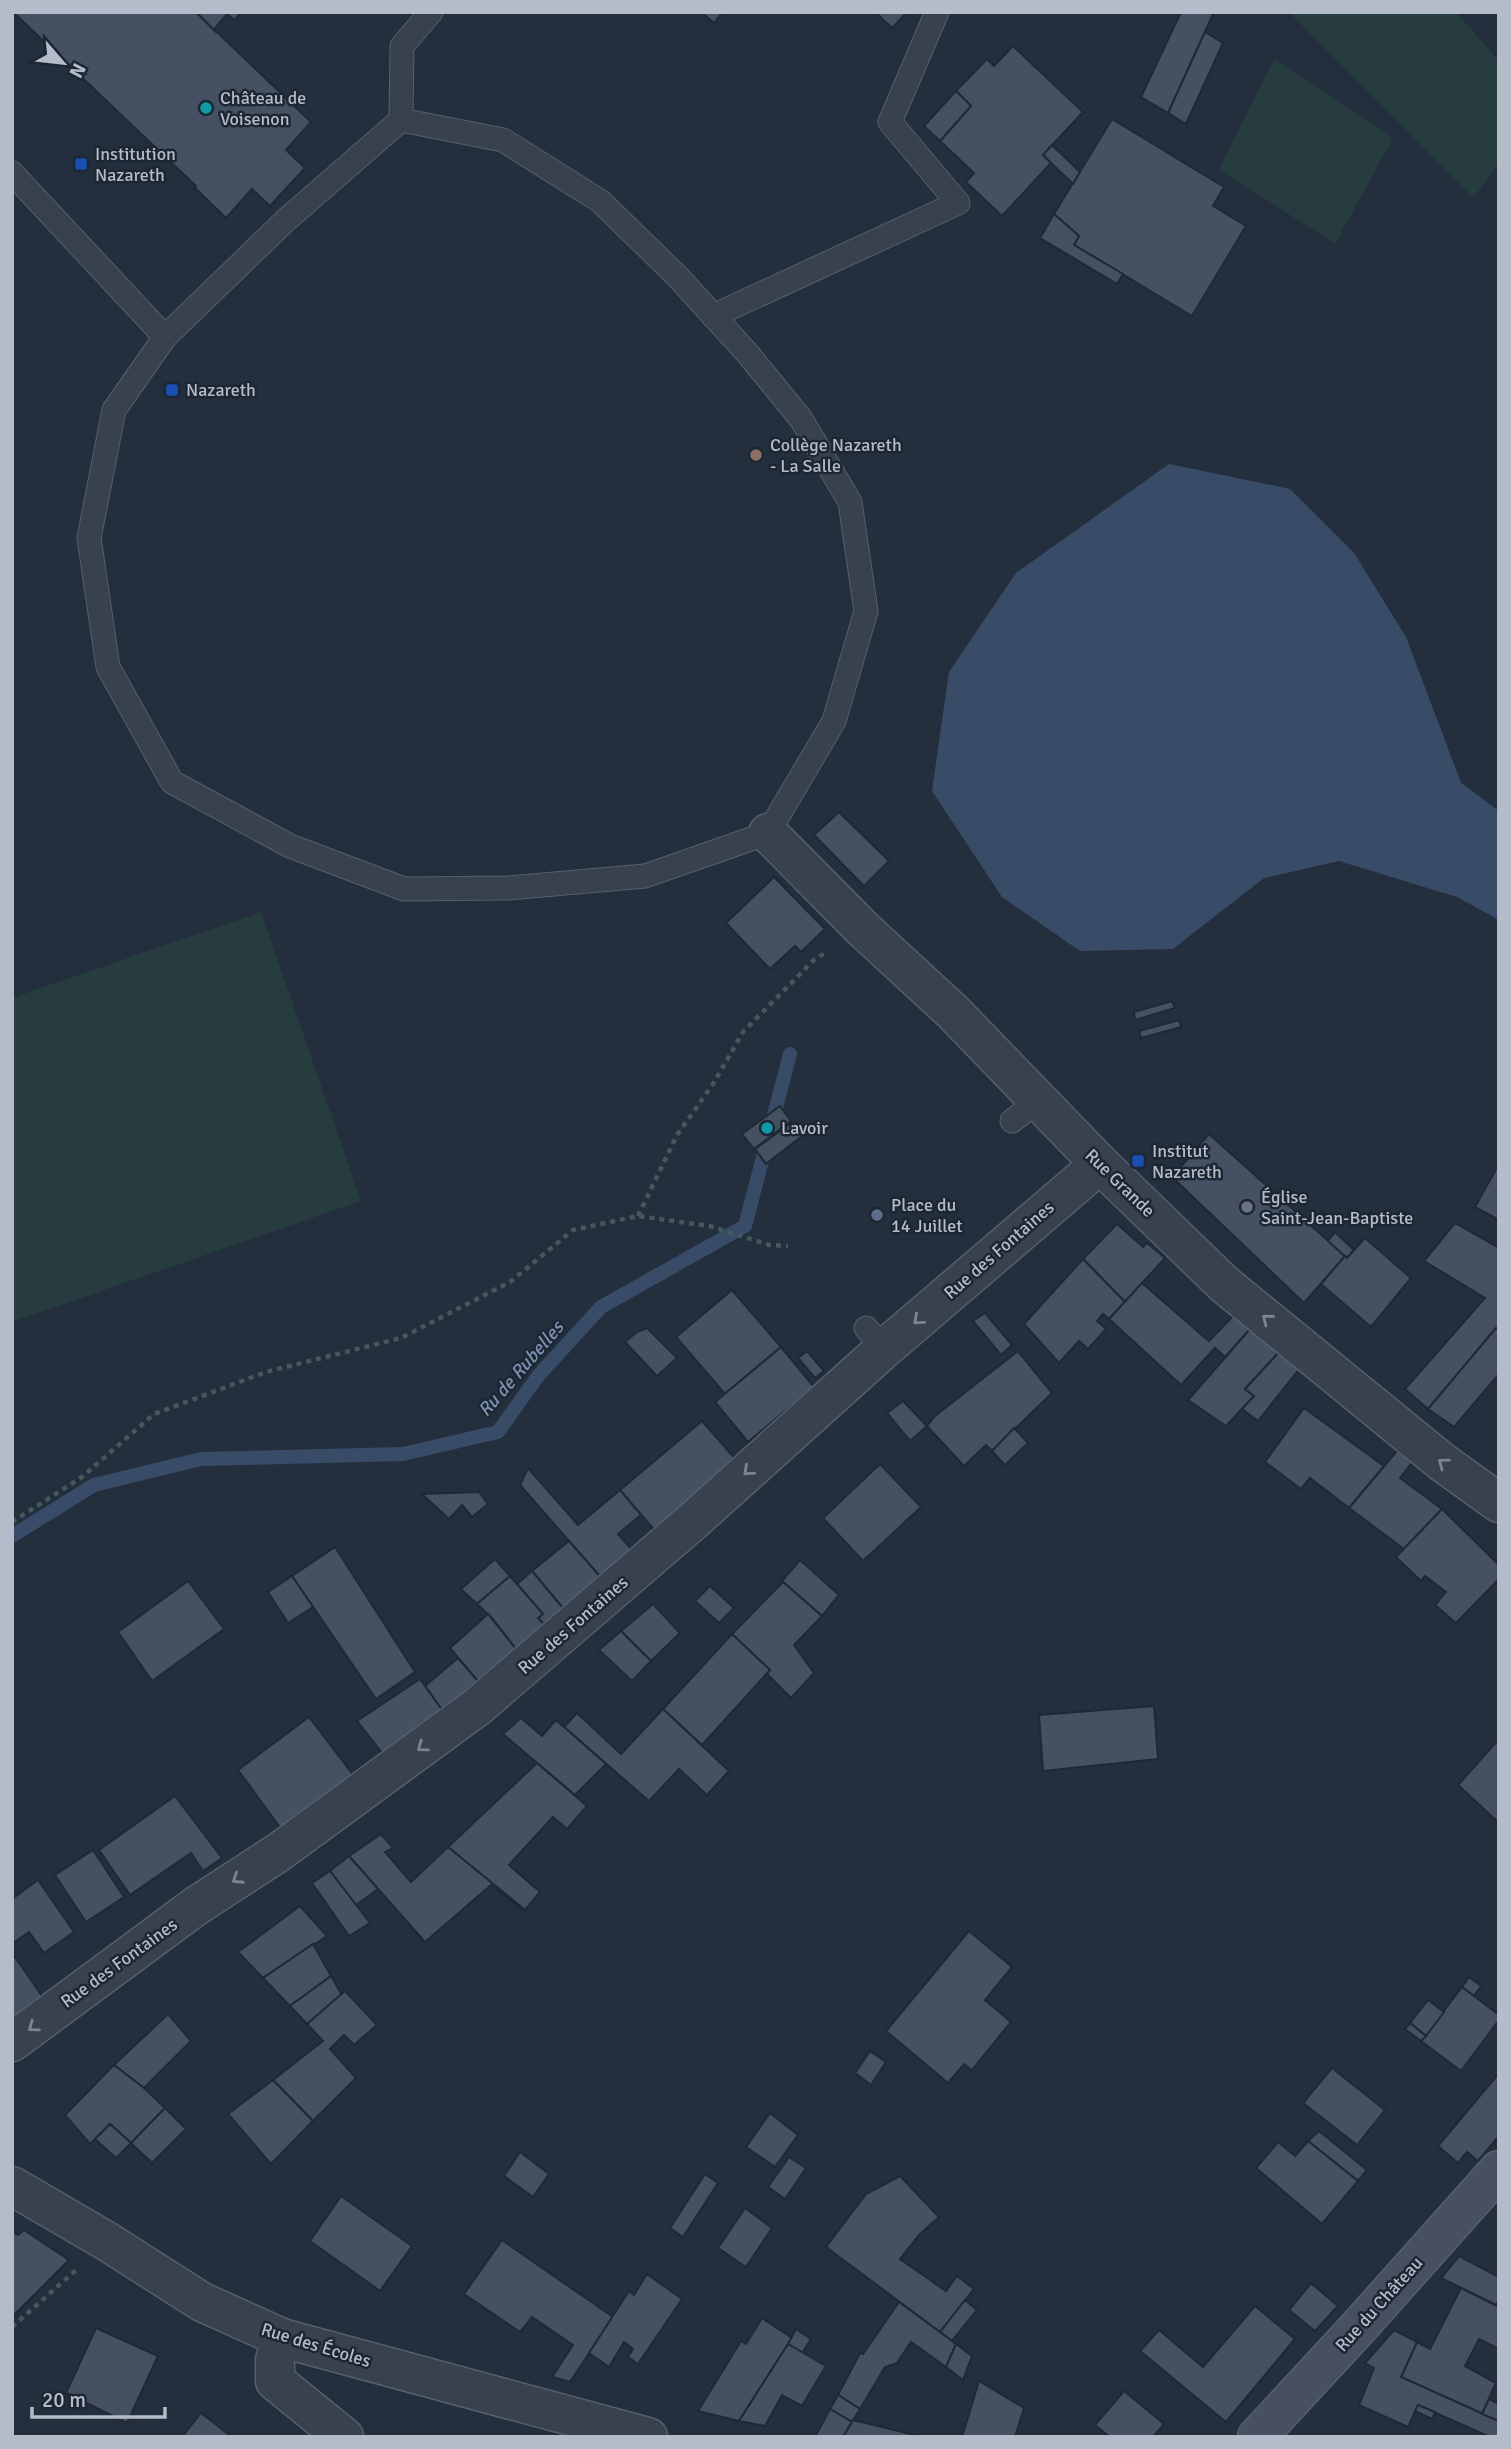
<svg xmlns="http://www.w3.org/2000/svg" width="1511" height="2449" viewBox="0 0 1511 2449" font-family="Signika,sans-serif">
<style>
.green{fill:#263c3f}
.water{fill:#394c67}
.lines{fill:none;stroke-linecap:round;stroke-linejoin:round}
.stream{stroke:#394c67;stroke-width:14}
.building{fill:#455162;stroke:#1f2835;stroke-width:2}
.service-casing{stroke:#565f6c;stroke-width:25}
.minor-casing{stroke:#565f6c;stroke-width:41}
.tertiary-casing{stroke:#565f6c;stroke-width:41}
.secondary-casing{stroke:#565f6c;stroke-width:41}
.path{stroke:#44595c;stroke-width:4.5;stroke-dasharray:5 5;stroke-linecap:butt}
.service{stroke:#38414e;stroke-width:23}
.minor{stroke:#38414e;stroke-width:38}
.tertiary{stroke:#38414e;stroke-width:38}
.secondary{stroke:#465061;stroke-width:38}
.oneway{stroke:#7c8592}
.culture-dot{fill:#0f9aa8;stroke:#1d2633;stroke-width:2.5}
.transit-dot{fill:#1a4fb4;stroke:#1d2633;stroke-width:2.5}
.education-dot{fill:#8d6e63;stroke:#1d2633;stroke-width:2.5}
.worship-dot{fill:#6b7280;stroke:#1d2633;stroke-width:2.5}
.service-dot{fill:#5c6f8a;stroke:#1d2633;stroke-width:2.5}
.labels{text-anchor:middle;dominant-baseline:central;stroke-width:5;stroke-linejoin:round;paint-order:stroke}
.poi-label{font-size:18px;fill:#b4bcc9;stroke:#1d2633;text-anchor:start}
.street-label{font-size:18px;fill:#b4bcc9;stroke:#1d2633}
.water-label{font-size:19px;font-style:italic;fill:#7c92b1;stroke:#1d2633}
</style>
<rect width="100%" height="100%" fill="#242f3e"/>
<g class="green">
<path d="M1289,12H1456L1499,61V163L1473,198Z"/>
<path d="M1274,59L1393,138L1335,244L1219,169Z"/>
<path d="M261,912L361,1201L12,1322V998Z"/>
</g>
<path class="water" d="M1169,464L1290,489L1354,553L1406,637L1461,783L1499,811V920L1457,897L1339,861L1264,878L1173,949L1080,951L1002,897L932,791L949,672L1016,573Z"/>
<g class="lines">
<path class="stream" d="M12,1536L94,1485L201,1459L403,1454L498,1432L538,1376L601,1307L745,1226L790,1054"/>
</g>
<g class="building">
<path d="M13,12H196L311,122L286,150L305,168L270,206L252,189L226,218L195,188L196,186Z"/>
<path d="M196,12H242L234,20L227,14L215,28V31Z"/>
<path d="M701,12H723L714,23Z"/>
<path d="M875,12H907L892,28Z"/>
<path d="M1181,12H1214L1168,113L1141,97Z"/>
<path d="M1205,32L1223,43L1186,124L1168,113Z"/>
<path d="M1013,46L1083,112L1043,155L1051,163L1002,216L966,182L974,173L940,141L971,106L956,91L987,59L994,66Z"/>
<path d="M956,91L971,106L940,141L924,126Z"/>
<path d="M1112,119L1224,187L1213,206L1246,226L1192,316L1074,245L1079,236L1054,214Z"/>
<path d="M1052,145L1080,172L1073,184L1043,155Z"/>
<path d="M1054,214L1079,236L1074,245L1123,274L1117,284L1040,238Z"/>
<path d="M839,812L889,861L864,886L814,835Z"/>
<path d="M774,877L825,929L801,952L795,946L770,969L726,923Z"/>
<path d="M1172,1001L1175,1008L1135,1020L1134,1012Z"/>
<path d="M1179,1020L1181,1027L1141,1038L1139,1031Z"/>
<path d="M780,1106L791,1121L754,1149L742,1134Z"/>
<path d="M792,1122L802,1136L766,1164L755,1149Z"/>
<path d="M1209,1134L1345,1256L1304,1303L1172,1177Z"/>
<path d="M1499,1164V1220L1475,1207Z"/>
<path d="M1455,1223L1499,1248V1330L1496,1328L1428,1409L1405,1389L1485,1298L1424,1261Z"/>
<path d="M1117,1224L1143,1247L1147,1243L1165,1258L1125,1302L1083,1259Z"/>
<path d="M1335,1232L1354,1250L1347,1258L1328,1241Z"/>
<path d="M1365,1238L1411,1278L1371,1327L1321,1284L1345,1256L1347,1258Z"/>
<path d="M1083,1259L1125,1302L1109,1319L1103,1314L1097,1321L1106,1329L1088,1349L1079,1341L1059,1363L1024,1324Z"/>
<path d="M1142,1283L1209,1341L1235,1314L1251,1328L1225,1357L1215,1348L1181,1385L1109,1319Z"/>
<path d="M732,1290L781,1347L725,1394L676,1337Z"/>
<path d="M985,1313L1012,1345L1001,1355L973,1321Z"/>
<path d="M647,1328L677,1358L657,1376L625,1342L637,1332Z"/>
<path d="M1251,1328L1280,1351L1245,1389L1254,1396L1226,1426L1188,1400Z"/>
<path d="M1496,1328L1499,1330V1374L1454,1427L1428,1409Z"/>
<path d="M781,1347L814,1387L748,1442L715,1402Z"/>
<path d="M807,1351L824,1371L815,1378L798,1358Z"/>
<path d="M1018,1351L1052,1393L992,1451L986,1445L964,1466L927,1426L935,1416Z"/>
<path d="M1280,1351L1300,1368L1258,1421L1242,1409L1254,1396L1245,1389Z"/>
<path d="M903,1401L927,1426L910,1441L887,1413Z"/>
<path d="M1304,1408L1384,1466L1349,1508L1310,1478L1301,1489L1265,1462Z"/>
<path d="M702,1421L738,1462L657,1533L620,1490Z"/>
<path d="M1014,1428L1028,1443L1005,1465L992,1451Z"/>
<path d="M1402,1445L1417,1456L1400,1478L1442,1509L1404,1549L1349,1508Z"/>
<path d="M880,1464L921,1507L863,1561L823,1518Z"/>
<path d="M528,1468L578,1525L620,1490L641,1515L618,1534L635,1553L604,1581L520,1485Z"/>
<path d="M479,1492L488,1504L472,1517L462,1505L449,1519L422,1494Z"/>
<path d="M1442,1509L1499,1565V1579L1456,1623L1435,1605L1446,1592L1425,1576L1421,1581L1396,1557Z"/>
<path d="M569,1541L604,1581L567,1613L532,1571Z"/>
<path d="M335,1547L415,1672L376,1699L292,1576Z"/>
<path d="M495,1559L510,1576L477,1604L461,1589Z"/>
<path d="M800,1560L839,1595L822,1616L782,1581Z"/>
<path d="M532,1571L567,1613L548,1629L538,1618L543,1614L517,1584Z"/>
<path d="M292,1576L313,1607L288,1623L268,1592Z"/>
<path d="M510,1576L543,1614L538,1618L548,1629L520,1654L492,1618L477,1604Z"/>
<path d="M188,1581L224,1629L152,1681L118,1632Z"/>
<path d="M783,1582L822,1616L794,1645L814,1673L791,1698L767,1674L770,1670L732,1634Z"/>
<path d="M710,1586L734,1608L719,1623L695,1601Z"/>
<path d="M653,1604L680,1633L651,1661L621,1631Z"/>
<path d="M488,1614L520,1654L482,1686L450,1648Z"/>
<path d="M621,1631L651,1661L632,1681L599,1650Z"/>
<path d="M732,1634L770,1670L702,1745L663,1709Z"/>
<path d="M458,1658L482,1686L447,1717L425,1686Z"/>
<path d="M420,1679L447,1717L387,1759L357,1721Z"/>
<path d="M1154,1706L1158,1759L1043,1771L1039,1715Z"/>
<path d="M663,1709L729,1771L707,1795L679,1769L649,1801L564,1727L577,1713L621,1754Z"/>
<path d="M309,1717L354,1776L282,1830L238,1770Z"/>
<path d="M521,1718L542,1736L556,1720L606,1764L575,1795L503,1734Z"/>
<path d="M1499,1739V1823L1458,1785Z"/>
<path d="M537,1763L587,1806L567,1829L553,1817L509,1865L540,1892L525,1910L448,1847Z"/>
<path d="M175,1796L222,1858L203,1871L191,1853L130,1895L99,1850Z"/>
<path d="M381,1834L393,1848L385,1852L411,1882L448,1847L525,1910L524,1911L491,1885L425,1942L349,1856Z"/>
<path d="M93,1850L124,1897L86,1922L55,1875Z"/>
<path d="M349,1856L378,1889L356,1905L330,1871Z"/>
<path d="M330,1871L370,1923L349,1936L312,1883Z"/>
<path d="M38,1880L74,1932L44,1953L29,1932L12,1944V1899Z"/>
<path d="M300,1906L327,1936L263,1978L238,1952Z"/>
<path d="M969,1931L1012,1967L985,2000L1011,2022L972,2070L964,2064L948,2083L886,2031Z"/>
<path d="M313,1944L331,1976L290,2006L263,1978Z"/>
<path d="M15,1957L46,2002L12,2026V1959Z"/>
<path d="M331,1976L342,1995L307,2024L290,2006Z"/>
<path d="M1469,1977L1481,1986L1474,1996L1462,1987Z"/>
<path d="M1462,1987L1499,2015V2020L1461,2071L1421,2041Z"/>
<path d="M345,1991L377,2025L354,2045L344,2035L330,2049L356,2078L313,2121L273,2080L323,2041L307,2024Z"/>
<path d="M1428,2000L1444,2012L1426,2036L1410,2023Z"/>
<path d="M168,2014L191,2041L144,2088L114,2065Z"/>
<path d="M1410,2023L1426,2036L1421,2041L1405,2029Z"/>
<path d="M870,2051L886,2062L871,2085L855,2073Z"/>
<path d="M114,2065L144,2088L165,2108L131,2143L110,2124L90,2144L65,2115Z"/>
<path d="M1332,2068L1385,2110L1357,2145L1303,2103Z"/>
<path d="M1499,2073V2136L1478,2161L1467,2152L1458,2163L1438,2146Z"/>
<path d="M273,2080L313,2121L271,2164L228,2114Z"/>
<path d="M165,2108L186,2129L152,2163L131,2143Z"/>
<path d="M770,2113L798,2135L775,2167L746,2147Z"/>
<path d="M110,2124L131,2143L116,2158L95,2139Z"/>
<path d="M1319,2131L1367,2170L1358,2181L1308,2141Z"/>
<path d="M1308,2141L1358,2181L1322,2224L1256,2168L1278,2142L1295,2156Z"/>
<path d="M520,2152L549,2174L533,2197L504,2176Z"/>
<path d="M789,2157L806,2168L785,2199L768,2187Z"/>
<path d="M705,2174L718,2183L683,2237L670,2228Z"/>
<path d="M900,2176L939,2217L919,2235L900,2259L946,2291L957,2276L974,2289L940,2332L826,2247L866,2194Z"/>
<path d="M341,2196L412,2246L380,2291L310,2241Z"/>
<path d="M745,2208L772,2228L746,2267L718,2248Z"/>
<path d="M24,2230L69,2260L12,2317V2231L18,2235Z"/>
<path d="M502,2240L613,2317L570,2382L552,2377L573,2345L532,2317L520,2332L464,2294Z"/>
<path d="M1459,2256L1499,2277V2299L1496,2305L1441,2278Z"/>
<path d="M647,2274L682,2299L638,2364L628,2357L633,2349L624,2342L609,2367L589,2353L629,2291L634,2295Z"/>
<path d="M1311,2283L1338,2306L1315,2331L1289,2310Z"/>
<path d="M1461,2288L1499,2307V2349L1479,2339L1465,2366L1496,2383L1482,2414L1401,2377L1417,2342L1430,2349Z"/>
<path d="M965,2300L977,2310L952,2341L940,2332Z"/>
<path d="M899,2302L956,2344L946,2367L911,2342L897,2363L885,2367L860,2409L838,2395L860,2353L863,2354Z"/>
<path d="M1255,2306L1295,2339L1226,2422L1140,2351L1159,2330L1203,2367Z"/>
<path d="M762,2318L792,2338L739,2421L698,2411L741,2341L746,2344Z"/>
<path d="M96,2328L158,2356L127,2423L66,2393Z"/>
<path d="M796,2329L811,2339L802,2353L788,2344Z"/>
<path d="M1394,2330L1417,2342L1401,2377L1499,2421V2437H1490L1418,2405L1408,2427L1359,2405L1374,2368L1365,2363Z"/>
<path d="M788,2344L826,2366L802,2406L782,2395L765,2426L739,2421Z"/>
<path d="M956,2344L972,2356L963,2380L946,2367Z"/>
<path d="M979,2381L1024,2408L1015,2437H962Z"/>
<path d="M1124,2391L1164,2424L1153,2437H1110L1095,2425Z"/>
<path d="M838,2395L860,2409L852,2422L830,2409Z"/>
<path d="M1489,2399L1499,2404V2421L1482,2414Z"/>
<path d="M1418,2405L1435,2412L1432,2419L1415,2411Z"/>
<path d="M830,2409L852,2422L843,2437H815Z"/>
<path d="M201,2413L232,2437H182Z"/>
<path d="M853,2420L923,2437H843Z"/>
</g>
<g class="lines">
<defs>
<g id="service">
<path d="M401,120L503,140L600,201L678,277L748,354L801,419L850,502L866,611L834,721L768,833L645,876L508,888L404,889L290,846L172,782L108,667L89,538L114,410L165,337L286,220Z"/>
<path d="M401,120L402,46L431,12"/>
<path d="M12,173L165,337"/>
<path d="M713,316L958,203L890,122L937,12"/>
<path d="M1012,1121L1038,1101"/>
<path d="M866,1328L884,1349"/>
</g>
<g id="minor">
<path d="M768,833L863,929L953,1012L1100,1164L1224,1284L1442,1462L1499,1503"/>
<path d="M12,2042L196,1906L279,1852L477,1707L693,1521L884,1349L1100,1164"/>
<path d="M282,2338L275,2360V2381L344,2437"/>
</g>
<path id="tertiary" d="M12,2186L108,2242L202,2302L282,2338L648,2437"/>
<path id="secondary" d="M1257,2437L1357,2329L1499,2170"/>
</defs>
<use href="#service" class="service-casing"/>
<use href="#minor" class="minor-casing"/>
<use href="#tertiary" class="tertiary-casing"/>
<use href="#secondary" class="secondary-casing"/>
<g class="path">
<path d="M638,1216L677,1135L713,1084L743,1032L815,959L827,952"/>
<path d="M12,1522L82,1477L154,1414L266,1372L401,1338L510,1282L573,1230L638,1216L709,1226L770,1245L788,1246"/>
<path d="M12,2327L76,2270"/>
</g>
<use href="#service" class="service"/>
<use href="#minor" class="minor"/>
<use href="#tertiary" class="tertiary"/>
<use href="#secondary" class="secondary"/>
</g>
<defs><path id="oneway-chevron" d="M-2-3.5L2.5 0L-2 3.5" fill="none" stroke-width="1.6" stroke-linecap="round" stroke-linejoin="round" transform="scale(1.75)"/></defs>
<g class="oneway">
<use href="#oneway-chevron" transform="translate(1267 1319) rotate(-141)"/>
<use href="#oneway-chevron" transform="translate(918 1320) rotate(139)"/>
<use href="#oneway-chevron" transform="translate(1443 1463) rotate(-143)"/>
<use href="#oneway-chevron" transform="translate(748 1471) rotate(138)"/>
<use href="#oneway-chevron" transform="translate(422 1747) rotate(144)"/>
<use href="#oneway-chevron" transform="translate(237 1879) rotate(147)"/>
<use href="#oneway-chevron" transform="translate(33 2027) rotate(144)"/>
</g>
<g class="culture-dot">
<circle cx="206" cy="108" r="7"/>
<circle cx="767" cy="1128" r="7"/>
</g>
<g class="transit-dot">
<rect x="74" y="157" width="14" height="14" rx="3.5"/>
<rect x="165" y="383" width="14" height="14" rx="3.5"/>
<rect x="1131" y="1154" width="14" height="14" rx="3.5"/>
</g>
<circle class="education-dot" cx="756" cy="455" r="7"/>
<circle class="worship-dot" cx="1247" cy="1207" r="7"/>
<circle class="service-dot" cx="877" cy="1215" r="7"/>
<g class="labels">
<g class="poi-label">
<text x="220" y="98">Château de<tspan x="220" dy="21">Voisenon</tspan></text>
<text x="95" y="154">Institution<tspan x="95" dy="21">Nazareth</tspan></text>
<text x="186" y="390">Nazareth</text>
<text x="770" y="445">Collège Nazareth<tspan x="770" dy="21">- La Salle</tspan></text>
<text x="781" y="1128">Lavoir</text>
<text x="1152" y="1151">Institut<tspan x="1152" dy="21">Nazareth</tspan></text>
<text x="1261" y="1197">Église<tspan x="1261" dy="21">Saint-Jean-Baptiste</tspan></text>
<text x="891" y="1205">Place du<tspan x="891" dy="21">14 Juillet</tspan></text>
</g>
<g class="street-label">
<text transform="translate(1120 1183) rotate(44)">Rue Grande</text>
<text transform="translate(999 1250) rotate(-41)">Rue des Fontaines</text>
<text transform="translate(573 1625) rotate(-41)">Rue des Fontaines</text>
<text transform="translate(119 1963) rotate(-36)">Rue des Fontaines</text>
<text transform="translate(1379 2304) rotate(-48)">Rue du Château</text>
<text transform="translate(316 2345) rotate(17)">Rue des Écoles</text>
</g>
<g class="water-label">
<text transform="translate(521 1369) rotate(-49)">Ru de Rubelles</text>
</g>
</g>
<rect width="1511" height="2449" fill="none" stroke="#b4bcc9" stroke-width="28"/>
<g transform="translate(63 63) rotate(118)" stroke="#1d2633" stroke-width="5" paint-order="stroke">
<path d="M0-5L12 26L0 18L-12 26Z" fill="#b4bcc9"/>
<text y="-10" font-size="19" font-weight="bold" text-anchor="middle" fill="#b4bcc9">N</text>
</g>
<path d="M32 2407v10h133v-10" fill="none" stroke="#b4bcc9" stroke-width="3.5"/>
<text x="42" y="2407" font-size="21" fill="#b4bcc9" stroke="#1d2633" stroke-width="5" paint-order="stroke">20 m</text>
</svg>
